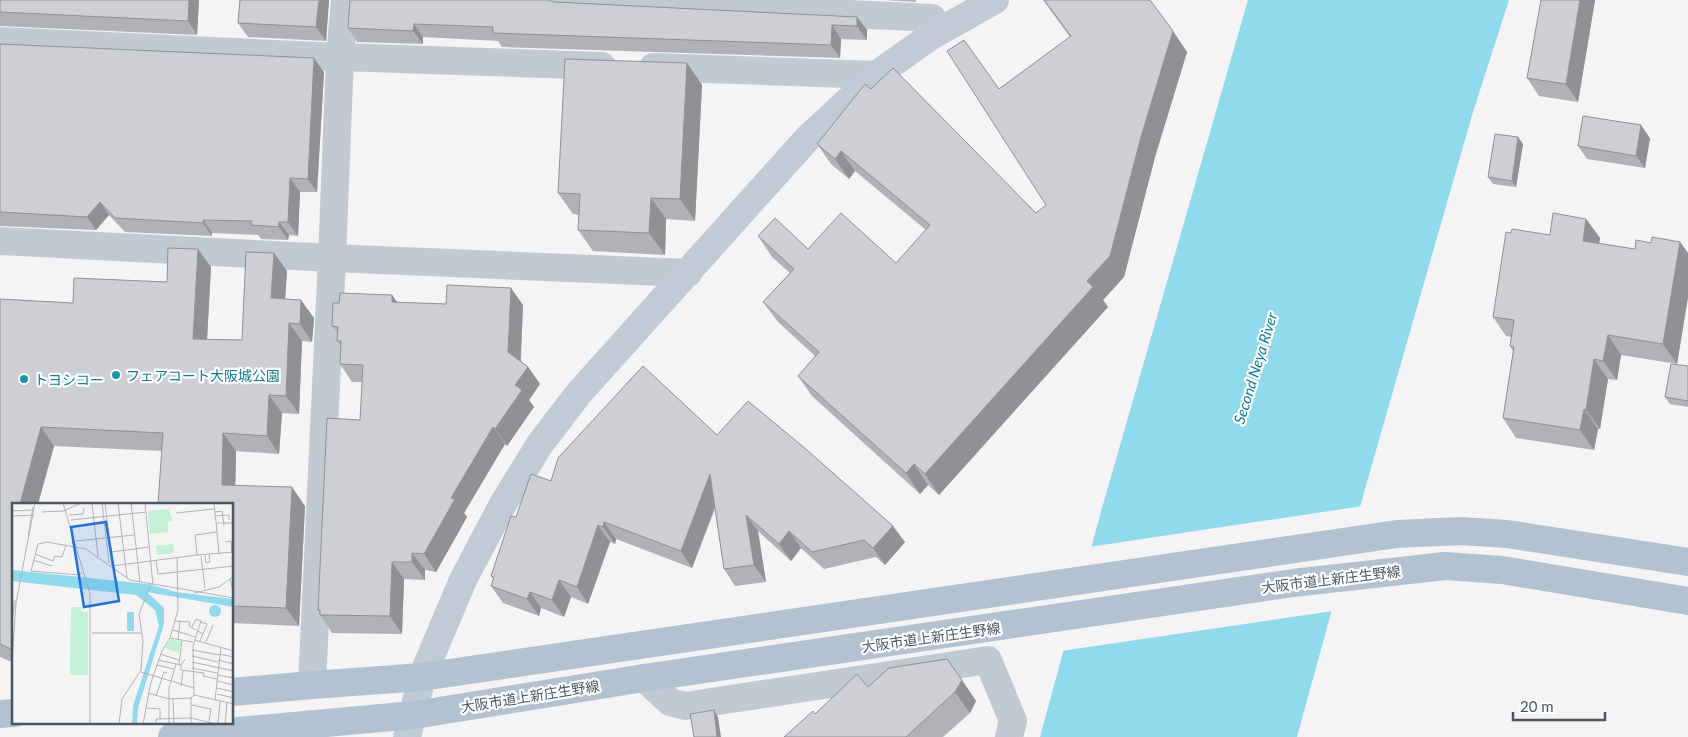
<svg xmlns="http://www.w3.org/2000/svg" width="1688" height="737" viewBox="0 0 1688 737" font-family="Lato,'Noto Sans JP',sans-serif">
<style>
.water{fill:#90daee}
.pier{fill:#f5f3f3}
.lines{fill:none;stroke-linecap:round;stroke-linejoin:round}
.street{stroke:#c1cad2;stroke-width:28}
.secondary{stroke:#c1cbd6;stroke-width:28}
.primary{stroke:#b3c2d1;stroke-width:28}
.wall{fill:#b0b2b7}
.shaded-wall{fill:#909195}
.building{fill:#cdcfd5;stroke:#909195}
.culture-dot{fill:#0f9aa8;stroke:#fff;stroke-width:2}
.labels{text-anchor:middle;dominant-baseline:central;stroke-width:4.5;stroke-linejoin:round;paint-order:stroke}
.culture-label{font-size:14px;fill:#0d838f;stroke:#fff;text-anchor:start}
.street-label{font-size:14px;fill:#4a5661;stroke:#fff}
.water-label{font-size:15px;font-style:italic;fill:#0c7c9b;stroke:#fff}
.inset-road{fill:none;stroke:#b1b4b9;stroke-width:1}
.view{fill:#1a73e8;fill-opacity:0.15;stroke:#1a73e8;stroke-width:2.5}
.inset-edge{fill:none;stroke:#4a5661;stroke-width:2.5}
</style>
<rect width="100%" height="100%" fill="#f5f3f3"/>
<path class="water" d="M1248,0H1509L1473,112L1365,489L1297,737H1040L1102,508Z"/>
<path class="pier" d="M1363,506L1333,611L1061,651L1089,547Z"/>
<g class="lines">
<g class="street">
<path d="M564,0L932,18"/>
<path d="M0,41L340,57L602,66"/>
<path d="M653,67L876,75"/>
<path d="M0,241L332,258L688,273"/>
<path d="M644,678L670,702L685,706L988,660L1013,721L1009,737"/>
<path d="M312,685L332,258L340,57L345,0"/>
</g>
<path class="secondary" d="M407,737L422,677L463,580L503,504L540,444L579,393L807,139L876,75L931,36L995,0"/>
<g class="primary">
<path d="M232,692L312,685L422,677L1397,534L1461,531L1507,534L1688,562"/>
<path d="M0,714L14,713"/>
<path d="M172,737L414,715L644,678L1293,583L1445,566L1502,570L1688,601"/>
</g>
</g>
<g class="wall">
<path d="M0,0H199L197,35L0,26Z"/>
<path d="M240,0H329L326,41L248,37L238,23Z"/>
<path d="M549,0L554,2L857,17L867,30V40L841,39L840,58L502,47L498,41L423,37V44L357,42L348,28Z"/>
<path d="M884,0H916V2Z"/>
<path d="M1043,0H1150L1187,52L1155,157L1124,277L1103,300L1108,307L939,495L928,485L920,494L812,396L798,376L815,356L778,322L763,302L790,273L772,257L758,236L808,249L896,263L926,230L855,171L849,179L831,164L817,144L1036,213L1046,205L999,89L1070,37Z"/>
<path d="M1541,0H1595L1578,102L1539,96L1527,78Z"/>
<path d="M0,44L324,72L317,192H300L298,236L289,235L288,240L261,239L258,235L212,233V236L125,232L109,215L96,230L0,226Z"/>
<path d="M687,63L702,85L695,221L666,219L665,255L593,251L578,230L579,215L573,214L558,193Z"/>
<path d="M1650,138L1645,168L1587,159L1578,146Z"/>
<path d="M1523,144L1516,187L1493,184L1488,177Z"/>
<path d="M1586,219L1600,238L1599,243L1635,249L1651,243L1680,242L1688,253V297L1677,364L1621,355L1617,380L1608,379L1600,429H1598L1594,450L1516,438L1503,418L1513,351L1510,346L1511,337L1506,336L1493,317L1550,235Z"/>
<path d="M211,267L207,340H242L287,271L285,299L314,318L312,342L302,341L299,414L282,413L279,454L236,451L235,485L305,506L299,626L232,623V504L162,451L54,446L38,504H14V663L0,657V299L73,303L167,282Z"/>
<path d="M392,295L397,302L446,304L523,305L521,361L528,367L540,384L529,400L534,407L507,446L505,444L464,513L467,517L436,572L425,570V580L404,579L402,634L332,633L320,615V613L318,610L360,420L362,382H352L340,364L341,346L337,341L338,335L332,326L339,303Z"/>
<path d="M1688,366V407L1670,404L1665,397Z"/>
<path d="M717,435L905,542L885,565L876,557L824,569L801,548L791,561L758,531L766,582L735,586L724,569L715,509L692,568L616,539L615,544L610,542L588,604L571,597L564,617L541,608L539,616L503,603L491,586L493,579L491,576L516,517L551,481Z"/>
<path d="M947,659L976,701L970,713L943,737H784L815,714L868,687Z"/>
</g>
<g class="shaded-wall">
<path d="M189,0H199L197,35L188,21Z"/>
<path d="M319,0H329L326,41L316,27Z"/>
<path d="M1580,0H1595L1578,102L1566,84Z"/>
<path d="M857,17L867,30V40L857,26Z"/>
<path d="M414,24L423,37V44L413,31Z"/>
<path d="M832,25L841,39L840,58L831,45Z"/>
<path d="M1173,31L1187,52L1155,157L1124,277L1103,300L1108,307L939,495L925,474L1141,137Z"/>
<path d="M314,58L324,72L317,192L308,179Z"/>
<path d="M687,63L702,85L695,221L680,199Z"/>
<path d="M1641,125L1650,138L1645,168L1636,156Z"/>
<path d="M1518,137L1523,144L1516,187L1512,181Z"/>
<path d="M841,151L855,171L849,179L835,159Z"/>
<path d="M290,178L300,192L298,236L288,222Z"/>
<path d="M651,198L666,219L665,255L649,233Z"/>
<path d="M100,202L109,215L96,230L87,217Z"/>
<path d="M1586,219L1600,238L1597,260L1583,241Z"/>
<path d="M203,220L212,233V236L203,223Z"/>
<path d="M279,222L289,235L288,240L279,227Z"/>
<path d="M1680,242L1688,253V297L1677,364L1663,344Z"/>
<path d="M198,249L211,267L206,358L193,339Z"/>
<path d="M274,253L287,271L284,316L271,298Z"/>
<path d="M511,288L523,305L520,369L508,352Z"/>
<path d="M392,295L404,312L392,302Z"/>
<path d="M301,300L314,318L312,342L300,324Z"/>
<path d="M289,323L302,341L299,414L286,396Z"/>
<path d="M1608,335L1621,355L1617,380L1603,361Z"/>
<path d="M1594,359L1608,379L1600,429L1586,410Z"/>
<path d="M528,367L540,384L529,400L534,407L507,446L495,429L515,385Z"/>
<path d="M269,395L282,413L279,454L267,436Z"/>
<path d="M1584,409L1598,429L1594,450L1580,430Z"/>
<path d="M41,427L54,446L38,504H20Z"/>
<path d="M493,427L505,444L464,513L467,517L436,572L424,554L451,498Z"/>
<path d="M223,433L236,451L235,503L222,485Z"/>
<path d="M914,464L928,485L920,494L906,473Z"/>
<path d="M710,474L721,490L692,568L681,551Z"/>
<path d="M292,487L305,506L299,626L286,608Z"/>
<path d="M746,515L758,531L766,582L754,565Z"/>
<path d="M604,522L616,539L615,544L603,527Z"/>
<path d="M598,525L610,542L588,604L577,587Z"/>
<path d="M893,526L905,542L885,565L873,548Z"/>
<path d="M789,531L801,548L791,561L779,544Z"/>
<path d="M412,553L425,570V580L412,562Z"/>
<path d="M392,562L404,579L402,634L390,616Z"/>
<path d="M559,580L571,597L564,617L552,600Z"/>
<path d="M530,592L541,608L539,616L527,599Z"/>
<path d="M962,680L976,701L970,713L955,692Z"/>
<path d="M714,710L718,717L721,737H717Z"/>
</g>
<g class="building">
<path d="M0,0H189L188,21L0,12Z"/>
<path d="M240,0H319L316,27L238,23Z"/>
<path d="M350,0H547L554,2L857,17V26L832,25L831,45L493,33V27L414,24L413,31L348,28Z"/>
<path d="M1044,0H1150L1173,31L1141,137L1110,256L1087,281L1093,287L925,474L914,464L906,473L798,376L819,352L763,302L794,269L758,236L775,218L808,249L841,213L896,263L930,225L841,151L835,159L817,144L865,84L871,89L893,68L1036,213L1046,205L947,51L964,40L999,89L1071,36Z"/>
<path d="M1541,0H1580L1566,84L1527,78Z"/>
<path d="M0,44L314,58L308,179L290,178L288,222H279V227L251,225L252,221L203,220V223L115,218L100,202L87,217L0,212Z"/>
<path d="M565,59L687,63L680,199L651,198L649,233L578,230L580,194L558,193Z"/>
<path d="M1583,116L1641,125L1636,156L1578,146Z"/>
<path d="M1495,134L1518,137L1512,181L1488,177Z"/>
<path d="M1553,213L1586,219L1583,241L1635,249L1636,240L1651,243L1652,237L1680,242L1663,344L1608,335L1603,361L1594,359L1586,410L1584,409L1580,430L1503,418L1514,347L1510,346L1514,320L1493,317L1506,232L1511,233L1512,229L1550,235Z"/>
<path d="M168,248L198,249L193,339L242,340L246,252L274,253L271,298L301,300L300,324L289,323L286,396L269,395L267,436L223,433L222,485L292,487L286,608L232,606V504H158L163,433L41,427L20,504H14V649H11L0,644V299L73,303L74,278L167,282Z"/>
<path d="M447,285L511,288L508,352L528,367L515,385L522,390L495,429L493,427L451,498L455,499L424,554L412,553V562H392L390,616L320,615V610H318L327,418L360,420L363,365L340,364L341,341H337L338,327L332,326L333,303H339L340,293L392,295V302L446,304Z"/>
<path d="M1671,364L1688,366V401L1665,397Z"/>
<path d="M643,366L717,435L748,401L807,450L893,526L873,548L864,540L812,552L789,531L779,544L746,515L754,565L724,569L710,474L681,551L604,522L603,527L598,525L577,587L559,580L552,600L530,592L527,599L491,586L494,577L491,576L511,516L516,517L531,474L551,481L558,458Z"/>
<path d="M947,659L962,680L955,692L906,737H784L813,711L815,714L857,674L868,687L889,668Z"/>
<path d="M714,710L717,737H694L690,714Z"/>
</g>
<g class="culture-dot">
<circle cx="116" cy="375" r="5"/>
<circle cx="24" cy="379" r="5"/>
</g>
<g class="labels">
<g class="culture-label">
<text x="126" y="375">フェアコート大阪城公園</text>
<text x="34" y="379">トヨシコー</text>
</g>
<g class="street-label">
<text transform="translate(1331 579) rotate(-7)">大阪市道上新庄生野線</text>
<text transform="translate(931 637) rotate(-8)">大阪市道上新庄生野線</text>
<text transform="translate(530 696) rotate(-9)">大阪市道上新庄生野線</text>
</g>
<g class="water-label">
<text transform="translate(1255 368) rotate(-73)">Second Neya River</text>
</g>
</g>
<g transform="translate(12 503)">
<rect width="221" height="221" fill="#f5f3f3"/>
<path d="M157,6L160,18L156,19V29L138,31L136,8ZM161,41L162,50L145,52L144,43ZM59,104H69L70,109H76V172H58ZM159,136L170,138L167,150L153,145Z" fill="#c3f1d5"/>
<path d="M0,67L136,81L164,89L221,96V104L135,89L152,105V121L126,205L125,221H120L121,203L147,123L143,107L124,92L0,78ZM197 108a6 6 0 1 1 12 0a6 6 0 1 1-12 0ZM115,109H122V128H115Z" fill="#90daee"/>
<path class="inset-road" d="M51,0L78,91V221M80,0L86,53M90,0L97,60M93,0L100,63M106,0L115,75M119,0L128,79M133,0L141,82M0,8L22,7M30,9L52,8L69,0M203,9L210,8L212,23M164,10L202,6M57,12L71,11L72,5M0,13L22,12M203,13L217,12V17M59,17L134,9M204,20H222M205,29L207,51M16,34L21,4M64,38L122,32M213,39L219,38L220,49M99,49L138,44M23,51L41,58L43,53L50,54L54,42M185,52L222,49M193,52L194,60L198,59L197,52M189,53L193,85M21,57L40,63M144,57L146,71L222,63L220,55M100,63L185,52L183,32L205,29L202,0M70,69L68,72L19,68L26,41L35,39L74,46L118,77L222,95M218,76L222,91M182,90L207,84L222,73M163,118L178,119L177,123L191,131M0,119L3,97M161,127L183,134M80,130H130M158,135L181,139M166,137L168,118M182,137L222,148M188,138L195,121L189,119M194,139L201,122M180,147L207,152M148,151L167,157M207,151L222,154M180,153L206,159M146,157L169,162L173,156M206,157L222,161M0,158L4,100L23,0M180,159L222,168M167,161L170,138M145,162L162,166M169,162V167L192,170M180,165L205,170M129,169L182,185M192,170L191,173L205,176M205,172L222,175M205,178L222,182M169,183L171,167M205,185L222,189M136,190L157,196L179,195L182,192L181,143L189,118L184,116L180,124M205,191L222,195M182,192L222,201M144,193L152,169L155,170M161,195L162,221M179,195V221M203,197L209,144M180,202L199,206L197,218M134,205L148,206V216M107,221L110,196L129,167L131,138L127,111L139,81M131,221L139,179L150,148L158,135L166,107L165,54M144,221V216L179,215L204,221M157,221V185L164,161M206,221L208,198M213,221L215,199"/>
<path class="view" d="M94,19L107,98L72,104L59,24Z"/>
<rect width="221" height="221" class="inset-edge"/>
</g>
<path d="M1513 712v8h92v-8" fill="none" stroke="#4a5661" stroke-width="2.5"/>
<text x="1520" y="712" font-size="15" fill="#4a5661" stroke="#ffffff" stroke-width="4" paint-order="stroke">20 m</text>
</svg>
